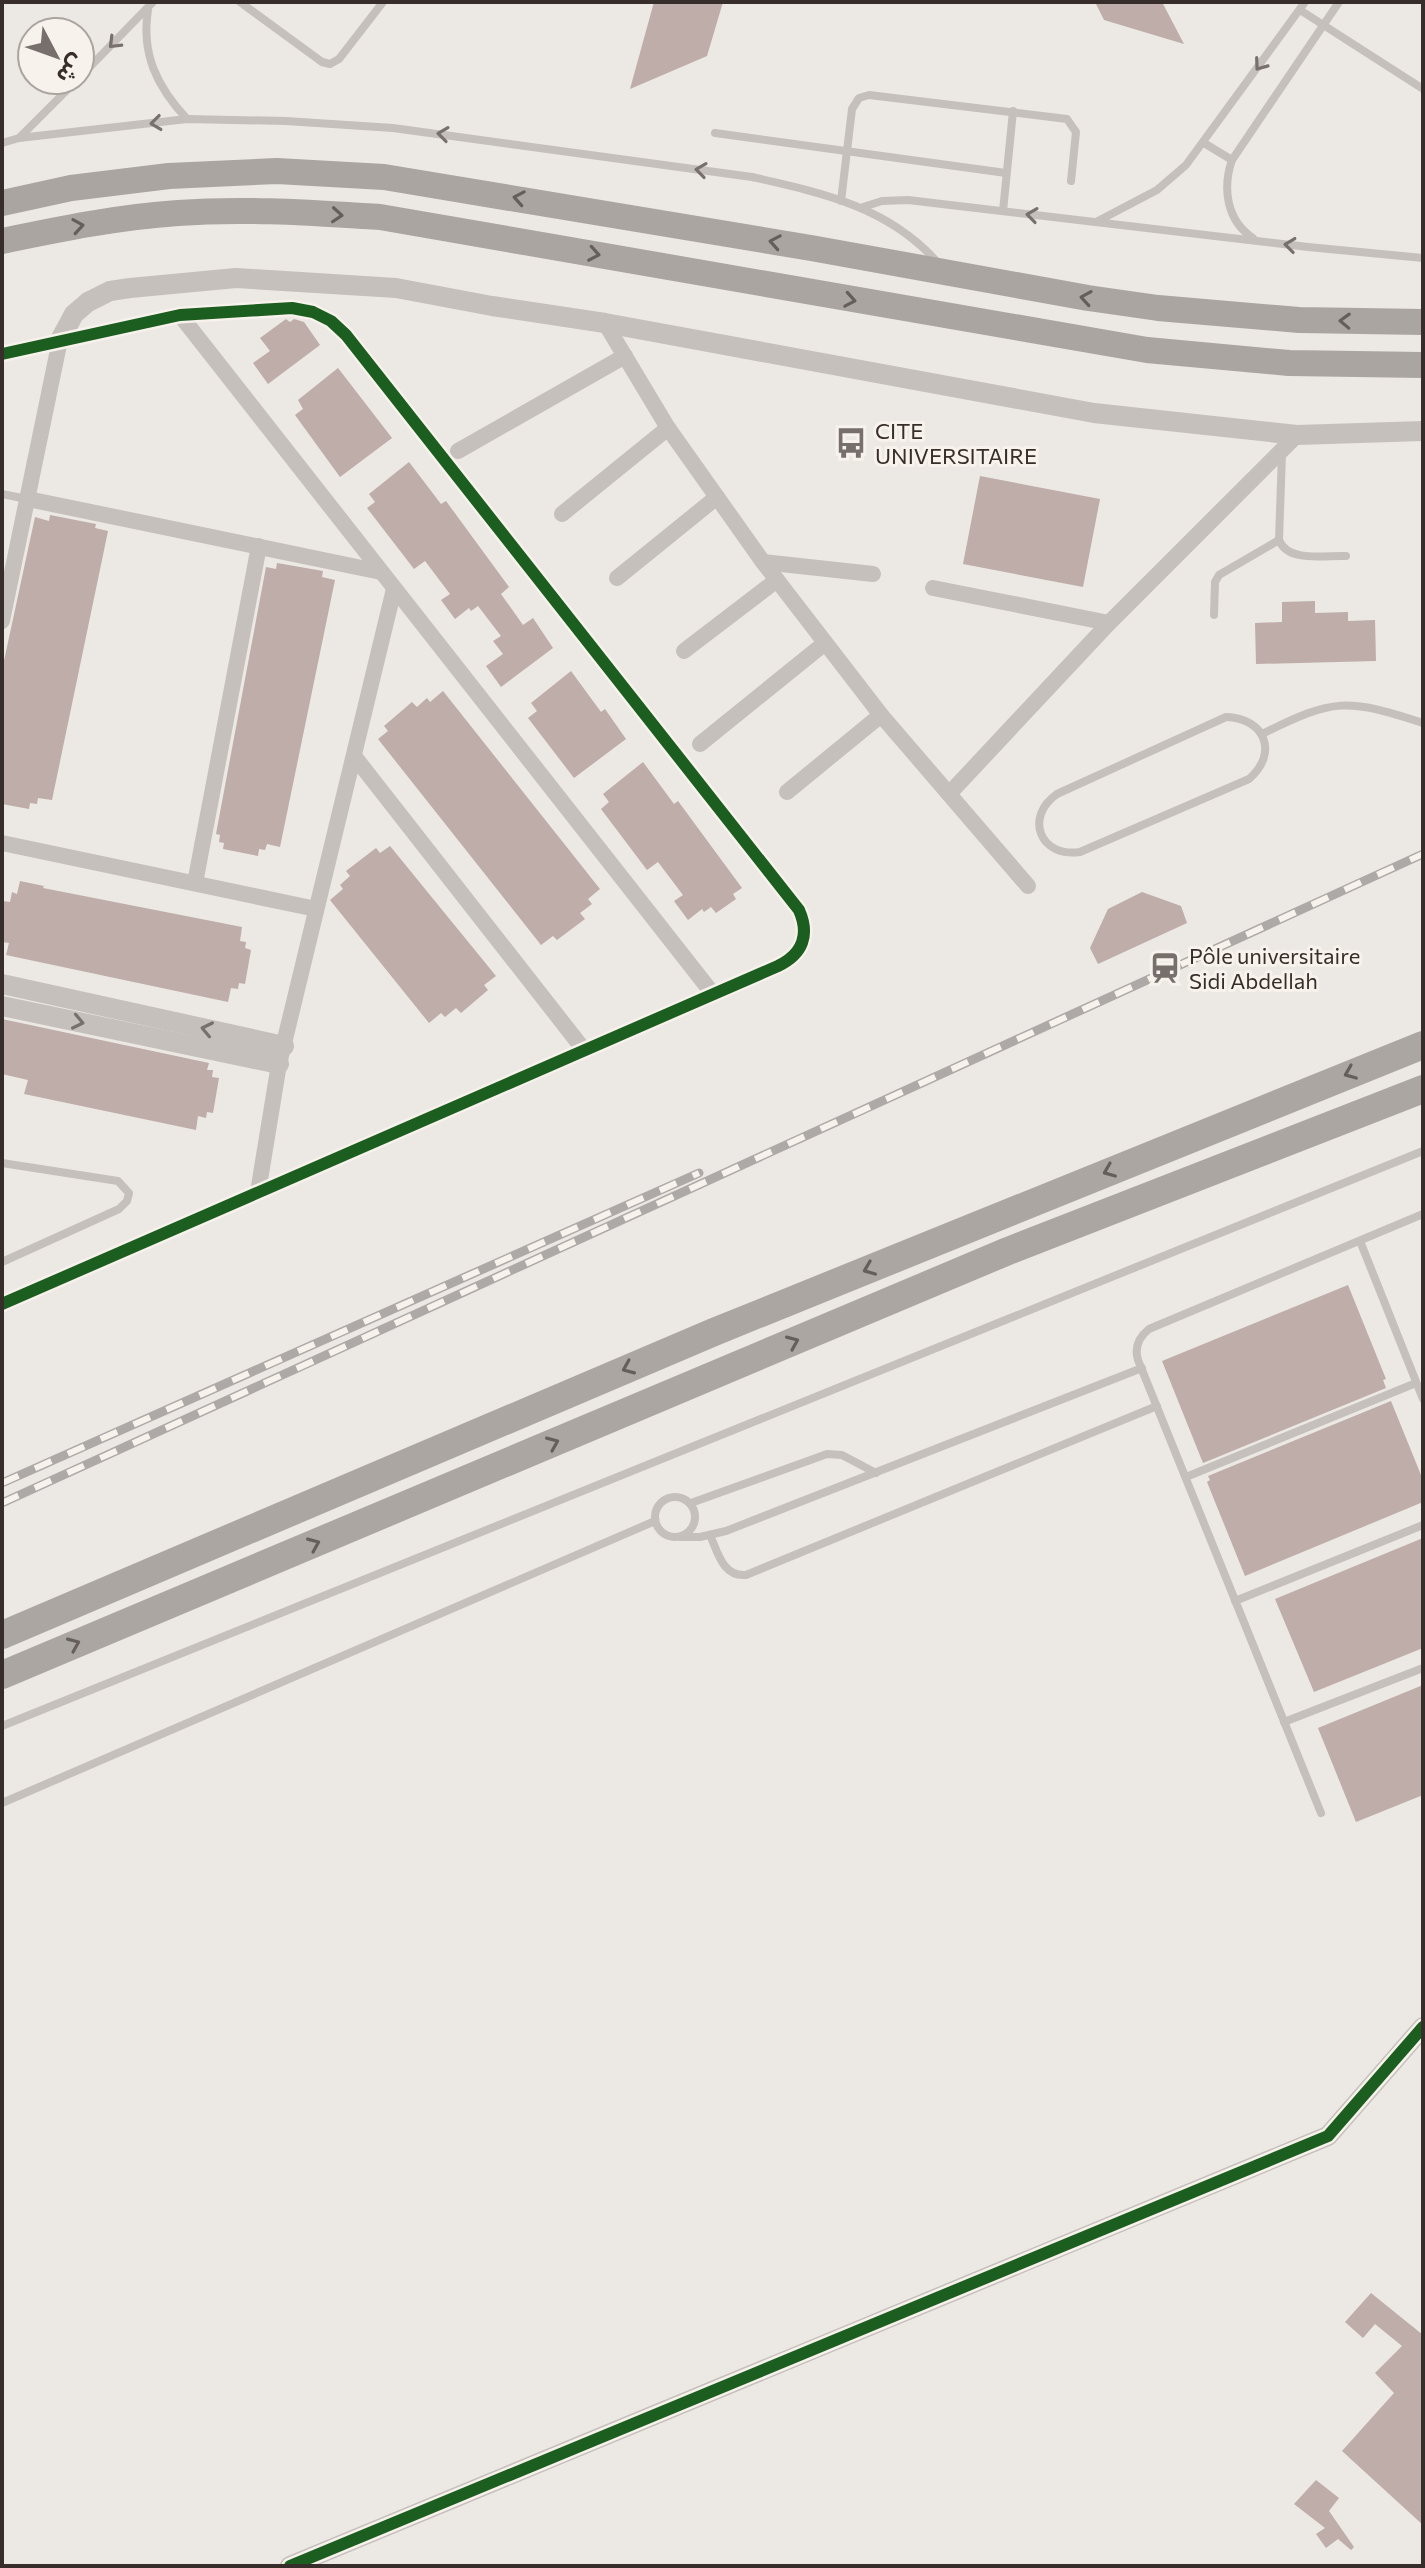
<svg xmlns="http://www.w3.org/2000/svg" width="1425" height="2568" viewBox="0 0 1425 2568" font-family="Commissioner,'Noto Sans Arabic',sans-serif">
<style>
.building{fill:#beada8}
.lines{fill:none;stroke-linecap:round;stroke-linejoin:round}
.service{stroke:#c6c0bc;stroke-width:8}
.minor{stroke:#c6c0bc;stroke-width:16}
.tertiary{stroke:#c6c0bc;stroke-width:20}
.primary{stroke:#aba5a1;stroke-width:26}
.trunk{stroke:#aba6a2;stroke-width:28}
.rail-casing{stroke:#ada9a7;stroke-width:9}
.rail{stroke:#f8f2ec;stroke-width:6;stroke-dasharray:18;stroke-linecap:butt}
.cycleway-casing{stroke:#f8f2ec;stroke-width:17}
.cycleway{stroke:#1b5e20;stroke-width:12}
.oneway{stroke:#77706c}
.oneway2{stroke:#655e5a}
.oneway3{stroke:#655e5b}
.labels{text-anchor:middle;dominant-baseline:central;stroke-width:6;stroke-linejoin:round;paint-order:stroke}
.poi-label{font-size:22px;fill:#372e2b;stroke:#f8f2ec;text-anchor:start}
</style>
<rect width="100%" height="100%" fill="#ece8e4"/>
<g class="building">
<path d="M654,2H723L707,56L630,89Z"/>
<path d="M1095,2H1162L1184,44L1104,20Z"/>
<path d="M286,319L290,322L294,319L304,322L320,345L268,384L253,363L270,351L260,338Z"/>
<path d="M338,368L392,438L340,477L295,415L303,409L298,400Z"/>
<path d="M409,462L441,504L446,501L509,587L501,594L523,625L533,618L553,648L501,687L486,666L503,654L493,641L501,636L478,606L471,611L469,608L455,619L441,600L450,594L425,561L414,569L367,508L375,502L369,494Z"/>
<path d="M980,476L1100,499L1083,587L963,564Z"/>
<path d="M50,515L96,524L95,528L108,531L52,800L38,798L37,804L30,803L29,809L2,804V670L35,517L49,521Z"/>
<path d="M277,563L323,571L322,577L335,580L280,847L267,844L265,850L259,849L258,856L223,849L224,843L219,842L220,835L216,834L266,567L276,569Z"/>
<path d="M1315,601V613L1348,612V621L1375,620L1376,661L1256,664L1255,623L1282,622V602Z"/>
<path d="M571,671L601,712L605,709L626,739L574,778L528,718L537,711L531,703Z"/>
<path d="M443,691L600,889L588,899L592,904L580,913L585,919L557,940L553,936L541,945L378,739L388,731L384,726L412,702L417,707L427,698L430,702Z"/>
<path d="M643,762L674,804L678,801L742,888L733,894L736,899L716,913L711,907L704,912L702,909L688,920L674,901L683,895L658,862L647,870L601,809L609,802L603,794Z"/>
<path d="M390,846L496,976L484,985L488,990L461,1013L456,1008L445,1017L441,1013L429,1023L330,900L343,889L340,885L350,876L346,871L376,848L380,853Z"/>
<path d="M20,881L44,886L43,888L242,927L240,941L246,942L245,948L251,950L245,984L239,983L238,989L231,988L228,1002L6,955L9,943L2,942V901L10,902L12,892L17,894Z"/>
<path d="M1142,892L1181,906L1187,923L1098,964L1090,948L1108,909Z"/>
<path d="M2,1019L209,1063L207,1070H213L212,1077L219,1078L213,1113L207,1112L206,1118L198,1116L196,1130L24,1094L28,1080L2,1074Z"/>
<path d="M1348,1285L1386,1379L1383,1380L1386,1388L1203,1463L1162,1361Z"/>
<path d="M1391,1401L1423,1480V1502L1245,1576L1207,1482L1210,1480L1208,1476Z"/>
<path d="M1423,1538V1648L1314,1692L1275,1599Z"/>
<path d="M1423,1685V1795L1356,1822L1318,1728Z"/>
<path d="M1371,2293L1423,2335V2525L1342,2451L1394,2393L1375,2373L1402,2346L1375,2324L1363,2338L1345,2322Z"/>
<path d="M1316,2480L1339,2498L1329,2511L1354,2547L1351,2550L1338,2539L1326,2548L1316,2534L1325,2528L1294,2504Z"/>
</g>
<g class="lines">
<g class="service">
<path d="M240,2L322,62L330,64L339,59L383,2"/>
<path d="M148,10C141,54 157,87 187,119"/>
<path d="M1300,10L1423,89"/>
<path d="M80,77L153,2"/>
<path d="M715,133L1006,173"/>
<path d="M19,138L77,80"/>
<path d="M2,143L19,138L187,119L286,121L393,128L752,177C823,193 889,207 938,263"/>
<path d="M1204,143L1232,160"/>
<path d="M841,201L852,109L859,98L869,95L1067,119L1076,132L1071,181"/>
<path d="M863,207L882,201L908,200L1308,247L1423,258"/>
<path d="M1003,211L1013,111"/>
<path d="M1098,221L1157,190L1186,165L1305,2"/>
<path d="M1253,238C1227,221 1222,189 1232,160L1339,2"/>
<path d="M1282,454L1279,540C1288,563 1325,555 1346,556"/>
<path d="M2,494L27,499"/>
<path d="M1214,615L1215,582L1219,575L1279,540"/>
<path d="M1226,717C1265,718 1279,753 1249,779L1080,852C1040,858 1024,817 1057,794Z"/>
<path d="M1262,734C1335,698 1346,698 1423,723"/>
<path d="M2,1163L118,1181L129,1193L127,1201L119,1209L2,1262"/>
<path d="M1360,1241L1423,1399"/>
<path d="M1186,1477L1416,1383"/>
<circle cx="675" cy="1517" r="20"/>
<path d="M691,1503L827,1454L842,1455L876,1473"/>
<path d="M710,1535C718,1553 723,1577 746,1575L1157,1406"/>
<path d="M680,1537H700L726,1531L1142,1368"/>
<path d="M1235,1601L1423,1525"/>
<path d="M1284,1722L1423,1668"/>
<path d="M2,1726L1423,1151"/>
<path d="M2,1803L655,1521"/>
<path d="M1321,1813L1138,1360C1134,1347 1139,1337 1149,1329L1423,1214"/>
</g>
<g class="minor">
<path d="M180,315L713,994"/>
<path d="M605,323L668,428L763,562L881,715L1028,886"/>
<path d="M2,354L180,315L292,308L313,312L331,321L346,335L799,910C810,935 803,954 778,966L2,1304"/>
<path d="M458,451L625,356"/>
<path d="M28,499L381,572"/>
<path d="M562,514L668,428"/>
<path d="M763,562L873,574"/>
<path d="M617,578L717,497"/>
<path d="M933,588L1109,623"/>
<path d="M2,621L60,340"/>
<path d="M684,651L777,580"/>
<path d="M700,744L825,643"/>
<path d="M354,756L584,1050"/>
<path d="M787,792L881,715"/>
<path d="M949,794L1109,623L1297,435"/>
<path d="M2,843L316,909"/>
<path d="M195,883L259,546"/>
<path d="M258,1192L279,1064L394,589"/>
</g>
<g class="tertiary">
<path d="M60,340L74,314L88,302L110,291L130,288L236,278L396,288L492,306L605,323L1094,413L1297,435L1423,431"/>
<path d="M2,984L284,1046"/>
<path d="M2,1006L279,1064"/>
<path d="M290,2566L1328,2136L1423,2027"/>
</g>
<g class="primary">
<path d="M2,203L71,188L169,176L277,171L384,177L811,248L1088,298L1158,308L1299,320L1423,322"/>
<path d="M2,241C60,229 118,217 178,213C245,208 313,213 380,217L1147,350L1289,363L1423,365"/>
</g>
<g class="trunk">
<path d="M2,1635L714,1332L1423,1045"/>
<path d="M2,1675L1008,1251L1423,1089"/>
</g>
<defs>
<g id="rail">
<path d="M2,1483L699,1173"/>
<path d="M2,1503L1423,854"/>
</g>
</defs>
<use href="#rail" class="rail-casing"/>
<use href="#rail" class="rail"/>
<defs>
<g id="cycleway">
<path d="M2,354L180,315L292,308L313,312L331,321L346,335L799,910C810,935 803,954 778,966L2,1304"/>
<path d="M290,2566L1328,2136L1423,2027"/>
</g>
</defs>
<use href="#cycleway" class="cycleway-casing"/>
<use href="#cycleway" class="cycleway"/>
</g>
<defs><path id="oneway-chevron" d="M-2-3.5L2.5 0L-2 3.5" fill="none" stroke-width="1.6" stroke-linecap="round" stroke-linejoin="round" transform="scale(2)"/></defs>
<g class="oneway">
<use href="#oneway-chevron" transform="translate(114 43) rotate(135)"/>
<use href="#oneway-chevron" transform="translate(1260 65) rotate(126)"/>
<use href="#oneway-chevron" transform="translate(156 123) rotate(173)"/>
<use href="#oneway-chevron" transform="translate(443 134) rotate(-172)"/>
<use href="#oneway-chevron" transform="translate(701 170) rotate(-172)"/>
<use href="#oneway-chevron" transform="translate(1032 215) rotate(-172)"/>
<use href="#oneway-chevron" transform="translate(1290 245) rotate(-173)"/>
<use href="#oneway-chevron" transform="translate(78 1022) rotate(12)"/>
<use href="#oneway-chevron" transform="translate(207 1029) rotate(-168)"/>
</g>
<g class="oneway2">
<use href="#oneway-chevron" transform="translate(519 198) rotate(-170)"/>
<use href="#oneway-chevron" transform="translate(337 215) rotate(4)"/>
<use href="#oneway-chevron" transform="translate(78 226) rotate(-9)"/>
<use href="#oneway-chevron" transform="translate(775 242) rotate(-170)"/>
<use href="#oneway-chevron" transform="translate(594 254) rotate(10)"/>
<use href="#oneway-chevron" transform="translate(1086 298) rotate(-171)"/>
<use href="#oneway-chevron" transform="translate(850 300) rotate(10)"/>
<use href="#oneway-chevron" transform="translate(1345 321) rotate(-178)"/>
</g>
<g class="oneway3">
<use href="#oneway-chevron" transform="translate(1350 1073) rotate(158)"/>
<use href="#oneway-chevron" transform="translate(1109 1171) rotate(158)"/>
<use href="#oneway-chevron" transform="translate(869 1269) rotate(158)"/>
<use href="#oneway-chevron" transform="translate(793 1342) rotate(-23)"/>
<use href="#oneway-chevron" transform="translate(628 1368) rotate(157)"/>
<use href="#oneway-chevron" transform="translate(553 1443) rotate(-23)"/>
<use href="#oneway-chevron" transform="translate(314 1544) rotate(-23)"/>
<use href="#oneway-chevron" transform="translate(74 1644) rotate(-23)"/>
</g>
<defs>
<symbol id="bus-bare" viewBox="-9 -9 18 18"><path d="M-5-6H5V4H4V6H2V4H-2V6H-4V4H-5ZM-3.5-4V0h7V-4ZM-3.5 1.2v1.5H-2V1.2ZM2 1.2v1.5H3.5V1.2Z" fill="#766f6c" stroke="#f8f2ec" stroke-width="2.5" paint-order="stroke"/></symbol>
<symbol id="station-bare" viewBox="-9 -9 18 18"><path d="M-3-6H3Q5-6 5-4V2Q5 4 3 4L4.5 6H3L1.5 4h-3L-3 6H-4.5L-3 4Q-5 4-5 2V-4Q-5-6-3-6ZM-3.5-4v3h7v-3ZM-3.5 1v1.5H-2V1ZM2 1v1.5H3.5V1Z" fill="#766f6c" stroke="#f8f2ec" stroke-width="2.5" paint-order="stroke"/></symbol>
</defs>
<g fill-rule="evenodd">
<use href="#bus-bare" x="829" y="421" width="44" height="44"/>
<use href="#station-bare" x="1143" y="946" width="44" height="44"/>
</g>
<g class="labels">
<g class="poi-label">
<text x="875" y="430">CITE<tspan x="875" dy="25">UNIVERSITAIRE</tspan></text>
<text x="1189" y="955">Pôle universitaire<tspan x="1189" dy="25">Sidi Abdellah</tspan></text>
</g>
</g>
<rect width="1425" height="2568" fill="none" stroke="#372e2b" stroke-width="8"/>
<g transform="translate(56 56) rotate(131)"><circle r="38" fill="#f8f2ec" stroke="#aba49f" stroke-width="2"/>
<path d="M0-6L14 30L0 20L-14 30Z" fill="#766f6c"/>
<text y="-12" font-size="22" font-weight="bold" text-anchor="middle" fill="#372e2b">ش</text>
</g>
</svg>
